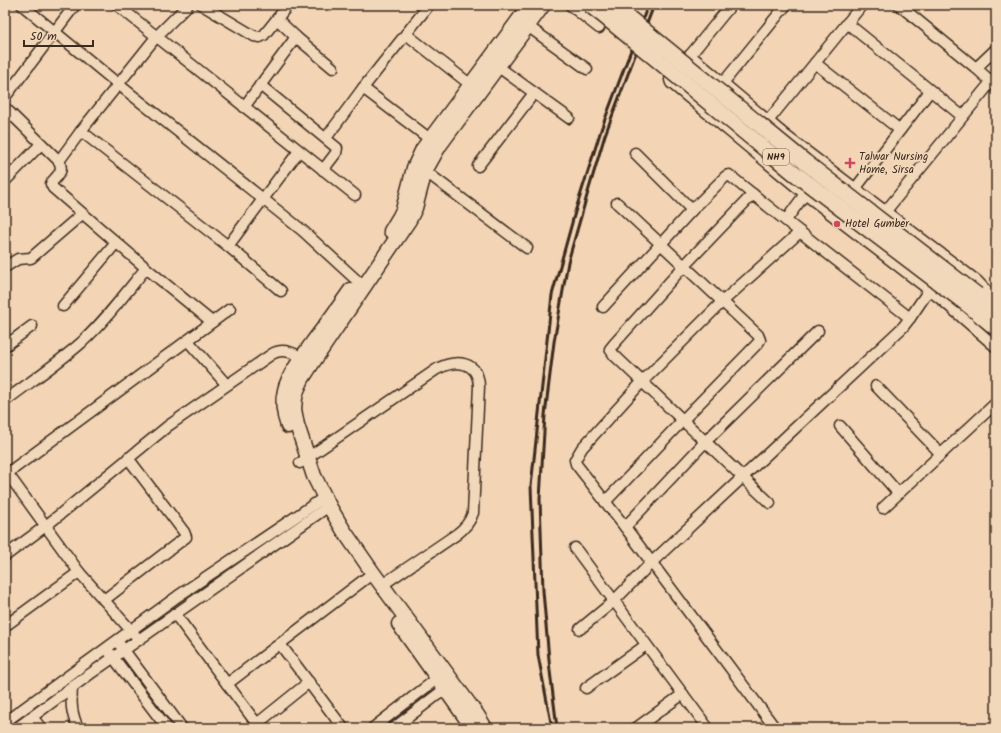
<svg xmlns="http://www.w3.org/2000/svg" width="1001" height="733" viewBox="0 0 1001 733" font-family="Kalam,sans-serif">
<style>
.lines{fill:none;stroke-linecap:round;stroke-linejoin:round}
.street-casing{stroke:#3b2a1e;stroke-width:13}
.secondary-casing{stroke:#3b2a1e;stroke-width:17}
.primary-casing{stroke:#3b2a1e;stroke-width:18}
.street{stroke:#f2d8ba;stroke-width:10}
.secondary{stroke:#f2d8ba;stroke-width:14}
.primary{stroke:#f2d8ba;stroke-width:15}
.rail{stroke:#3b2a1e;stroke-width:3}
.primary-bridge-casing{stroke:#3b2a1e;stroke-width:18;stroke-linecap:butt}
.primary-bridge{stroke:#f2d8ba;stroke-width:15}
.poi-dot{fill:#d1495b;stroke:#f2d8ba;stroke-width:1.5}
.labels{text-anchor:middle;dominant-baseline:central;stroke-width:3.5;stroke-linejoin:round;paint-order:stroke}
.shield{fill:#f2d8ba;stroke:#725e4d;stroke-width:1}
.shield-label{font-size:10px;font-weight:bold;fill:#3b2a1e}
.poi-label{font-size:11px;fill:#3b2a1e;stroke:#f2d8ba;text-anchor:start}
</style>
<rect width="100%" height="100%" fill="#f3d5b6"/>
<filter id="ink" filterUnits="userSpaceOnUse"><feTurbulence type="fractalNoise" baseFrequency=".025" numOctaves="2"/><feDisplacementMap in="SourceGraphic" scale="8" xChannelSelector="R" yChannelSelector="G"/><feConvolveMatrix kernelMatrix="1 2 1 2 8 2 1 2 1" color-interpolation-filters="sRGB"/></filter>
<g filter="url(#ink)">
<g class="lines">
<defs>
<g id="street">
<path d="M22,5L118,84L263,199L303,231L364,287"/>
<path d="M117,5L355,195"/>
<path d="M202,5L254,36L260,37L264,35L288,5"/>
<path d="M570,5L599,28"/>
<path d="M731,5L670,80L671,83L805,194L941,299L996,347"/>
<path d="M899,5L976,68L996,86"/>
<path d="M522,22L587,69"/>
<path d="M847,23L962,116"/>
<path d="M406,34L476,89"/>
<path d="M296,37L333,68"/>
<path d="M690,55L786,136L977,281L996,301"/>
<path d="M493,63L569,118"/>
<path d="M815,63L900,130"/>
<path d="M976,68L996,49"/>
<path d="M723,83L786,5"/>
<path d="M260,85L337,148L336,153L323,170"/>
<path d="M363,88L435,143"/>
<path d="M5,97L22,75L75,5"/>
<path d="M244,107L296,37L277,19"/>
<path d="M5,108L59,161C64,171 58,175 52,182L51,184L53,188L146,268L212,322"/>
<path d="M768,121L862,5"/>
<path d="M81,131L228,246L281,291"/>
<path d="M326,138L363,88L429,5"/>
<path d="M635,153L692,210"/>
<path d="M59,161L81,131L156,37L188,5"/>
<path d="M478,166L534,93"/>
<path d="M425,171L527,248"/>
<path d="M5,181L41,144"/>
<path d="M855,189L930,91"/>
<path d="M753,194L684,266L614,344L610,349L614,355L770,503"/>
<path d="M885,212L991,82"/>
<path d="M786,220L805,194"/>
<path d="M228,246L299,151"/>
<path d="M5,267L18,259L31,258L82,214"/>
<path d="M63,306L116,243"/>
<path d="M603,307L692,210L726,176L729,175L800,232L910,318"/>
<path d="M188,341L226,384"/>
<path d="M5,346L32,326"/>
<path d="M876,386L941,454"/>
<path d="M5,401C30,382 57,364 81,343C105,321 125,294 146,268"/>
<path d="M840,426L898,493"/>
<path d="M300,463L437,369C457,359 478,361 479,386L473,513C470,522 465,528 457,534L382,585"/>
<path d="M5,470L79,572L135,635"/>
<path d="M5,475L230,309"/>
<path d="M605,502L683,420L758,343L760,340L758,335L617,203"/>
<path d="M883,508L996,403"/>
<path d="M625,527L705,442L818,331"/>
<path d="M575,548L708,728"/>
<path d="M5,556L47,525L168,426L272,354C284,347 296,354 307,360"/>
<path d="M104,600L186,537L184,532L128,458"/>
<path d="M175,614L257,724"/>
<path d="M5,626L79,572"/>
<path d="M580,629L614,601L651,563L903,327L910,318L929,290"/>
<path d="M280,644L343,728"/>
<path d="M120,645L182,728"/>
<path d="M110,653L167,728"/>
<path d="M227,684L373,573"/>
<path d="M72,687C71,703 71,713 78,728"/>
<path d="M586,688L646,645"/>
<path d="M32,717L41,728"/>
<path d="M5,722L178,596L325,497"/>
<path d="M253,727L309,682"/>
<path d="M17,728L90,674L329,506"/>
<path d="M373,728L443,674"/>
<path d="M394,728L450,685"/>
<path d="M636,728L683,694"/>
<path d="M775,728L625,527L576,464L575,460L582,448L642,382L722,302L800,232"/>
</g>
<g id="secondary">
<path d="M391,231L400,216L403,210L414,168L423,149L530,5"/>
<path d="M288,426C284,415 282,401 285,390C289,374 304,355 313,342C326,325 339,307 351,290"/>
<path d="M399,624L473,728"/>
<path d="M485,728L477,715L373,573L344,531L329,506L314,476L297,425L294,409L295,398L297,390L302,379L313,362L409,220L415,208L425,171L439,146L543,5"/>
</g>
<g id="primary">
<path d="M977,295L996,310"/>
<path d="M967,304L996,328"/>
</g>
</defs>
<use href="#street" class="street-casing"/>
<use href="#secondary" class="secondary-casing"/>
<use href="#primary" class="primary-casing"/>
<use href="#street" class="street"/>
<use href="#secondary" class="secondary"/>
<use href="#primary" class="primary"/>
<g class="rail">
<path d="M552,728L538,655L531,486L552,295L575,212L602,127L648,5"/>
<path d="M557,728L550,671L543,591L540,499L545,415L554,342L568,262L588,192L605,135L654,5"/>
</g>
<defs>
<g id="primary-bridge">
<path d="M590,5L603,15L793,172L967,304"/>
<path d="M613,5L805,162L977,295"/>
</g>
</defs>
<use href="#primary-bridge" class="primary-bridge-casing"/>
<use href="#primary-bridge" class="primary-bridge"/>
</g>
</g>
<g class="poi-dot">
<path d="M848 157h4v4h4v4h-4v4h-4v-4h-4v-4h4z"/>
<circle cx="837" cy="224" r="4"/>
</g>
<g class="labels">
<rect class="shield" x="763" y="149" width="26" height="16" rx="3"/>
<g class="shield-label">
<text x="776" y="157">NH9</text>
</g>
<g class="poi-label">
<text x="859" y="157">Talwar Nursing<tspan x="859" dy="13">Home, Sirsa</tspan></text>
<text x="845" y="224">Hotel Gumber</text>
</g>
</g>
<rect width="1001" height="733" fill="none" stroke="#f2d8ba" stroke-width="20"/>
<rect x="10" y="10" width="981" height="713" fill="none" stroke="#3b2a1e" stroke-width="1.5" filter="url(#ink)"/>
<path d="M24 40v6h69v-6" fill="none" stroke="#3b2a1e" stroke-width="2"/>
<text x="30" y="40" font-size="12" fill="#3b2a1e" stroke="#f2d8ba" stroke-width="3" paint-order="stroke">50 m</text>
</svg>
